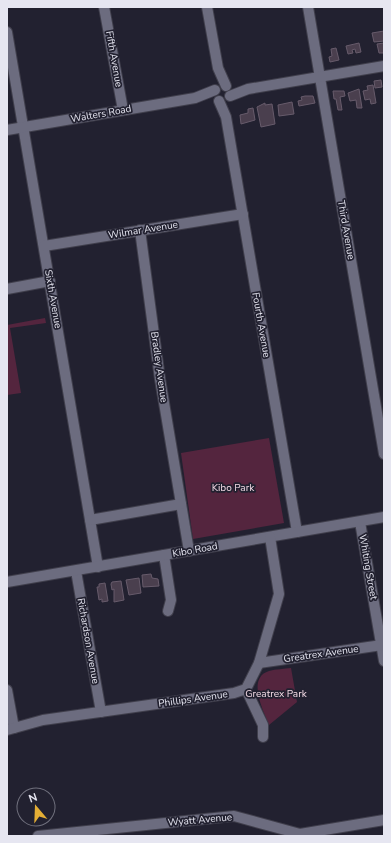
<svg xmlns="http://www.w3.org/2000/svg" width="391" height="843" viewBox="0 0 391 843" font-family="'Nunito Sans',sans-serif">
<style>
.green{fill:#54253e}
.building{fill:#4a3f4e;stroke:#675b6b}
.lines{fill:none;stroke-linecap:round;stroke-linejoin:round}
.minor-casing{stroke:#403f4c;stroke-width:12}
.minor{stroke:#6c6c7f;stroke-width:10}
.labels{text-anchor:middle;dominant-baseline:central;stroke-width:3.5;stroke-linejoin:round;paint-order:stroke}
.street-label{font-size:10px;fill:#e6e6f1;stroke:#222130}
.park-label{font-size:10px;fill:#f5dce7;stroke:#222130}
</style>
<rect width="100%" height="100%" fill="#222130"/>
<g class="green">
<path d="M45,318L46,323L10,328L21,393L7,395V325Z"/>
<path d="M269,438L284,523L193,539L181,453Z"/>
<path d="M291,668L297,702L269,725C264,712 246,678 269,671C276,669 284,669 291,668Z"/>
</g>
<g class="building">
<path d="M384,31V41L374,42L372,33Z"/>
<path d="M359,43L361,52L356,53L355,49L352,50L353,53L348,54L346,46Z"/>
<path d="M384,43V53H379L377,44Z"/>
<path d="M336,48L339,60L330,62L329,57L332,56L331,49Z"/>
<path d="M381,80L382,87L375,88L374,81Z"/>
<path d="M373,85L376,103L371,104L370,99L365,100L363,91L368,90L367,86Z"/>
<path d="M359,89L362,108H357L356,100L350,101L348,93Z"/>
<path d="M333,91H344L345,96L340,97L342,110H338L336,99H334Z"/>
<path d="M305,96H313L315,103L299,106L298,101L302,100L301,97Z"/>
<path d="M292,102L294,114L279,116L278,105Z"/>
<path d="M265,103V105L272,104L275,124L261,127L257,107Z"/>
<path d="M253,108L255,120L241,124L240,115L248,113V109Z"/>
<path d="M151,574L152,578L158,579L159,586L143,587L142,575Z"/>
<path d="M139,578L141,593L129,595L126,580Z"/>
<path d="M121,581L124,600L114,602V589L112,590L111,584L112,582Z"/>
<path d="M105,583L108,601L102,602V599L99,600L97,587H99V584Z"/>
</g>
<g class="lines">
<defs>
<g id="minor">
<path d="M104,7L123,110"/>
<path d="M207,7L218,68L226,86"/>
<path d="M308,7L384,454"/>
<path d="M7,32L98,567"/>
<path d="M230,96L248,89L384,66"/>
<path d="M219,101L226,117L297,532"/>
<path d="M7,130L195,98L215,90"/>
<path d="M140,230L160,379L189,551"/>
<path d="M44,246L243,214"/>
<path d="M7,289L50,281"/>
<path d="M90,520L181,504"/>
<path d="M360,522L384,661"/>
<path d="M164,555L171,600L168,611"/>
<path d="M76,571L101,712"/>
<path d="M7,582L384,517"/>
<path d="M259,663L382,645"/>
<path d="M246,689L263,725V737"/>
<path d="M7,690L14,728"/>
<path d="M7,730L43,720L234,693L246,689L259,663L279,594L270,537"/>
<path d="M38,836L234,816L300,834L384,820"/>
</g>
</defs>
<use href="#minor" class="minor-casing"/>
<use href="#minor" class="minor"/>
</g>
<g class="labels">
<g class="street-label">
<text transform="translate(114 59) rotate(80)">Fifth Avenue</text>
<text transform="translate(101 114) rotate(-10)">Walters Road</text>
<text transform="translate(143 230) rotate(-9)">Wilmar Avenue</text>
<text transform="translate(346 230) rotate(80)">Third Avenue</text>
<text transform="translate(53 299) rotate(80)">Sixth Avenue</text>
<text transform="translate(261 325) rotate(80)">Fourth Avenue</text>
<text transform="translate(159 367) rotate(82)">Bradley Avenue</text>
<text transform="translate(195 550) rotate(-10)">Kibo Road</text>
<text transform="translate(368 567) rotate(80)">Whiting Street</text>
<text transform="translate(88 641) rotate(80)">Richardson Avenue</text>
<text transform="translate(321 654) rotate(-8)">Greatrex Avenue</text>
<text transform="translate(193 699) rotate(-8)">Phillips Avenue</text>
<text transform="translate(200 820) rotate(-5)">Wyatt Avenue</text>
</g>
<g class="park-label">
<text x="233" y="488">Kibo Park</text>
<text x="276" y="694">Greatrex Park</text>
</g>
</g>
<rect width="391" height="843" fill="none" stroke="#e6e6f1" stroke-width="16"/>
<g transform="translate(36 807) rotate(341)"><circle r="19" fill="#222130" stroke="#70707d"/>
<path d="M0-3L7 15L0 10L-7 15Z" fill="#e4ae35"/>
<text y="-6" font-size="11" font-weight="bold" text-anchor="middle" fill="#e6e6f1">N</text>
</g>
</svg>
